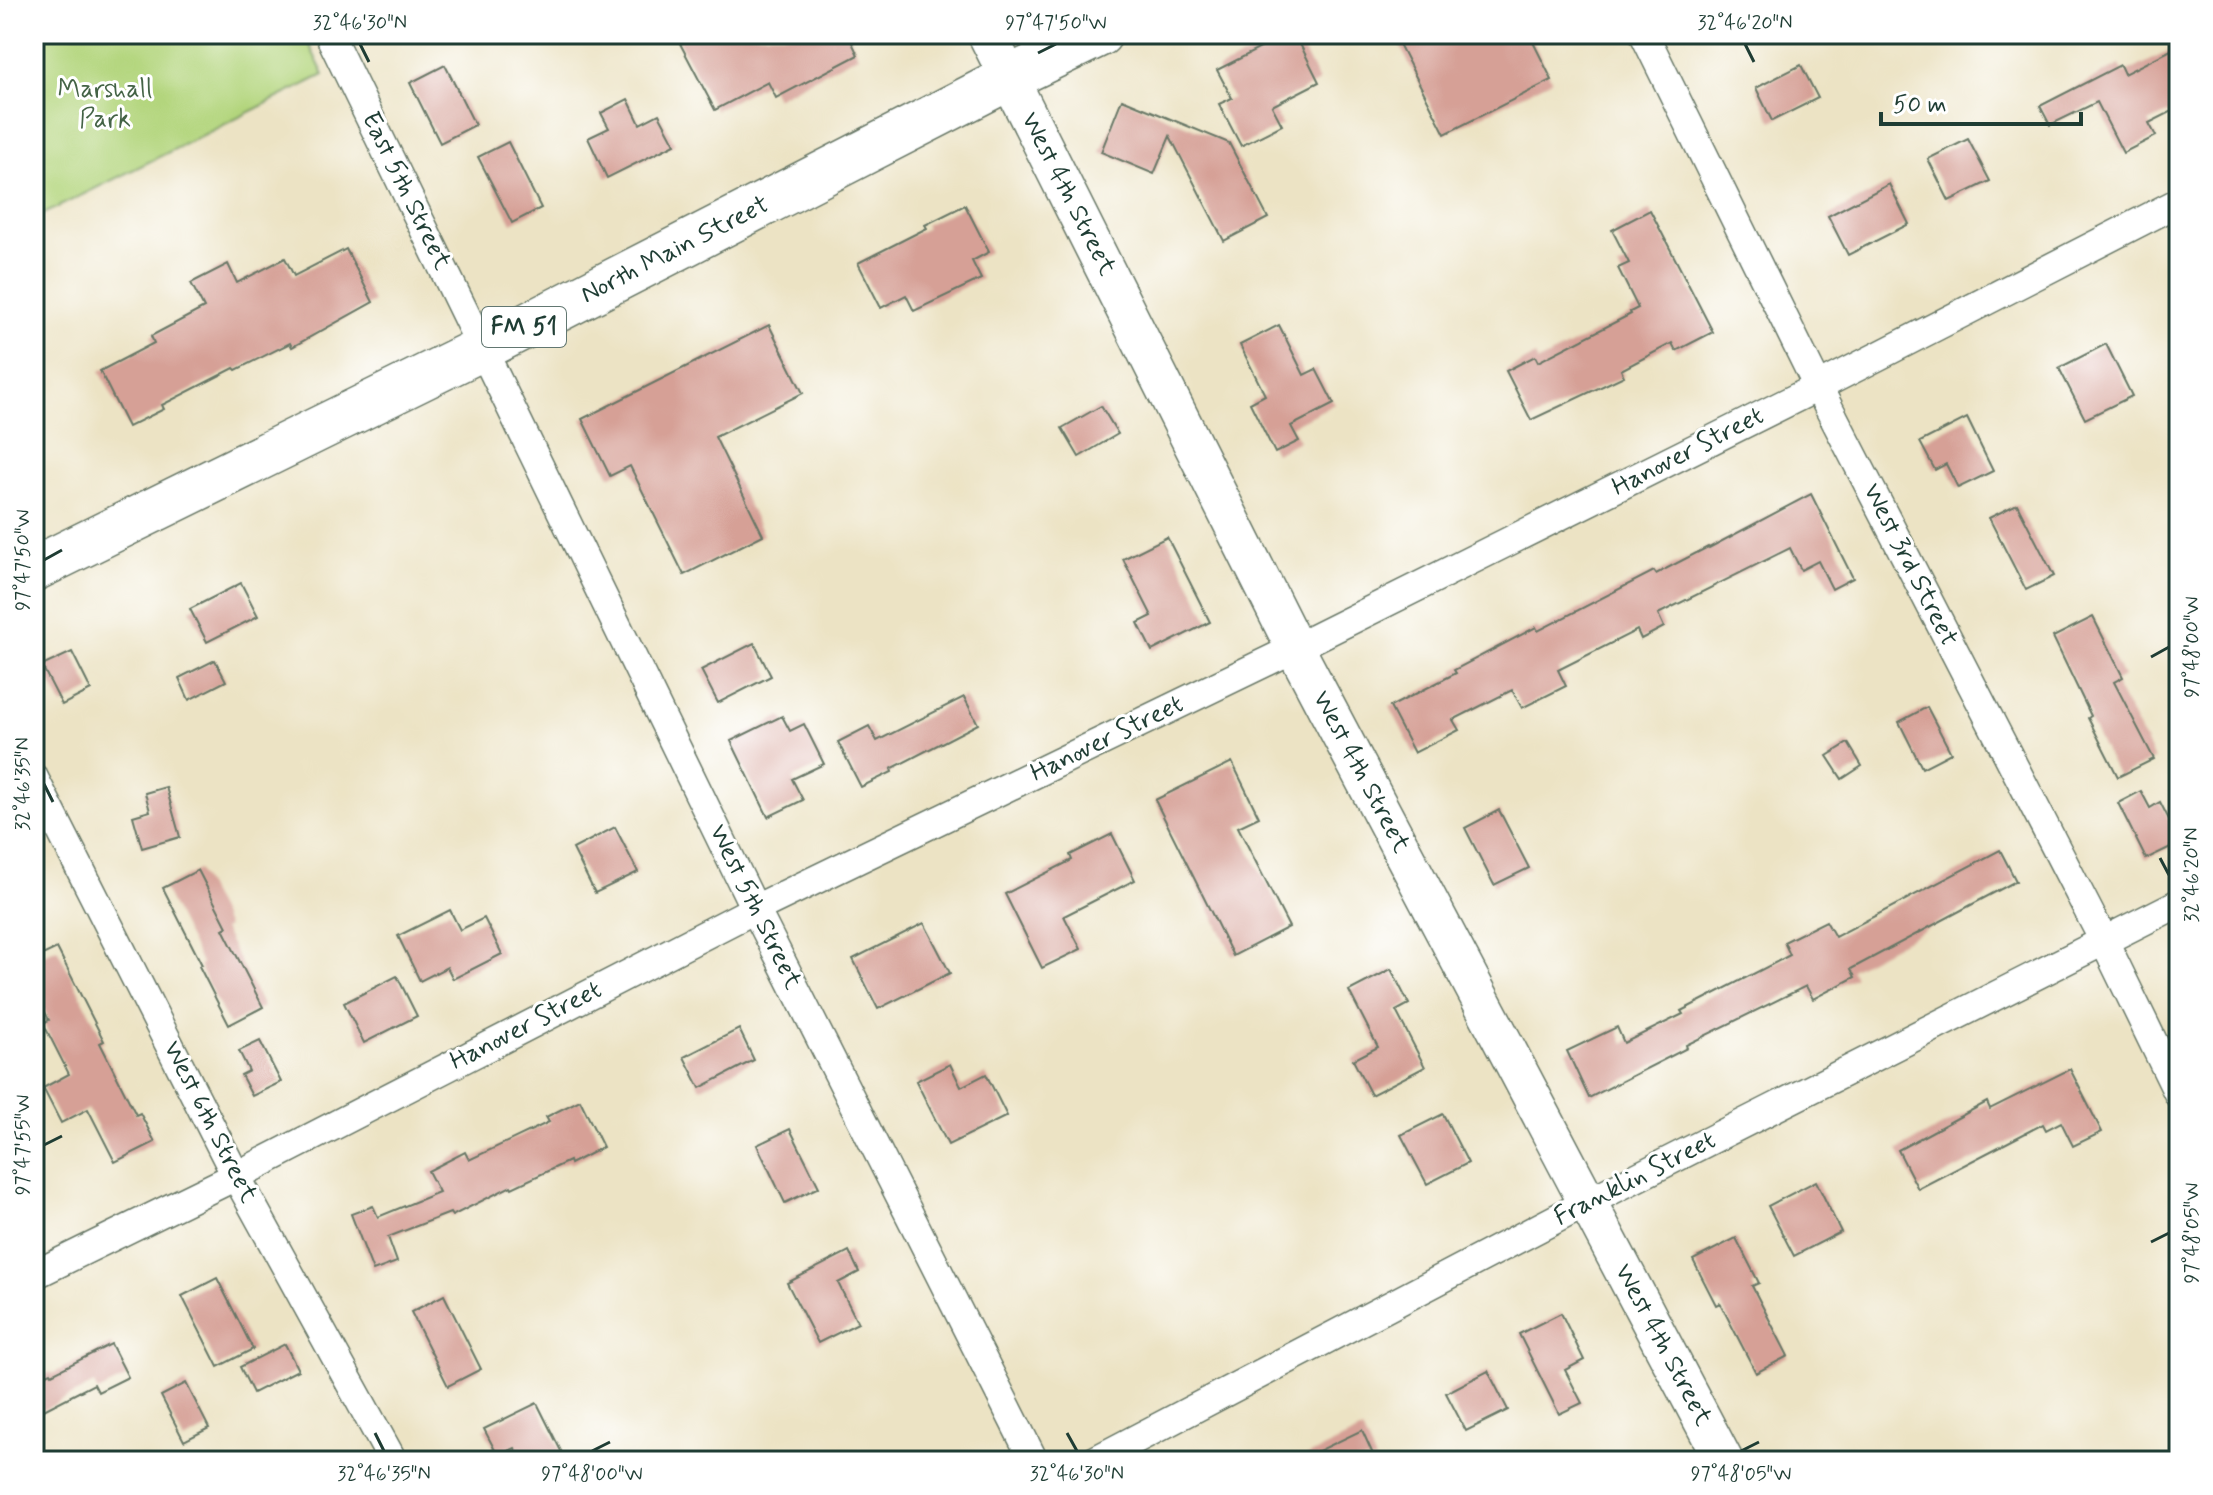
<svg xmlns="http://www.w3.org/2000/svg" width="2213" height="1495" viewBox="0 0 2213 1495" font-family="Mynerve,sans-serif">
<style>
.green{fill:#b3d57d;stroke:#698958;stroke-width:2}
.building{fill:#d6a096}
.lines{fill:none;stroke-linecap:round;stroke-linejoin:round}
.street-casing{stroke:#677766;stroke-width:31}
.secondary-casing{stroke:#677766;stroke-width:41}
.primary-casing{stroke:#677766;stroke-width:47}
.street{stroke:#fff;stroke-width:28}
.secondary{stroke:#fff;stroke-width:38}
.primary{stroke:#fff;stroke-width:44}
.ticks{fill:none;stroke:#1f3d34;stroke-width:3}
.labels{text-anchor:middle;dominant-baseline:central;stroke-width:6;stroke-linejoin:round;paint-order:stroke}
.shield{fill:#fff;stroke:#627771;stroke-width:2}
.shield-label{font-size:24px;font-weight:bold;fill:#1f3d34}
.park-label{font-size:26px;fill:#446346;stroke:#fff}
.street-label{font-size:26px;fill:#1f3d34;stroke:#fff}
.neatline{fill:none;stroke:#1f3d34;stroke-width:3}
.ticks-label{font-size:20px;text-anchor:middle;fill:#1f3d34}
</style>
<rect width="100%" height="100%" fill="#fff"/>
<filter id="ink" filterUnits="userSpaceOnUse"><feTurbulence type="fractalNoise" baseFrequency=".0125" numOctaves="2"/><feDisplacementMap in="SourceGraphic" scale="16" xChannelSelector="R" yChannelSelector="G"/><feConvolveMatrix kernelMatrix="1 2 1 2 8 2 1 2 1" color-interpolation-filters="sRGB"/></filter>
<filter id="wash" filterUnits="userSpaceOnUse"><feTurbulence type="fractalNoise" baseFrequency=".006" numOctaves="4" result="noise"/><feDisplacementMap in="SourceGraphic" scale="32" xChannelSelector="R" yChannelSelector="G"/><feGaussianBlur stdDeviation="1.8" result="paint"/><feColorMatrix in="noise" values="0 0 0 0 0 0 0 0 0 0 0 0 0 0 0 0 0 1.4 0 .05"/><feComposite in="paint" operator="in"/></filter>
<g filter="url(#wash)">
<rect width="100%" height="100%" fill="#ece3c4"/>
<path class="green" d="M34,34H304L324,75L34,219Z"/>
<g id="blocks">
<g class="building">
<path d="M675,34H848L858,55L776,98L768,82L715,110Z"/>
<path d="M1288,34H1295L1319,82L1272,106L1282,125L1241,146L1219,104L1232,98L1217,70Z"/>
<path d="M1394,34H1529L1552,80L1445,134Z"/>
<path d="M2179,46V108L2149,123L2156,136L2123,153L2097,102L2050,125L2040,106L2120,65L2124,74Z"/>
<path d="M445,65L475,125L440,143L410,83Z"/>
<path d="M1801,65L1818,98L1772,121L1756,88Z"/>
<path d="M628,99L640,124L659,114L675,144L607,178L588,138L609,128L601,113Z"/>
<path d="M1122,99L1229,143L1268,218L1224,241L1170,136L1154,174L1101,152Z"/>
<path d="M1968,139L1990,181L1949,201L1928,159Z"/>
<path d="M508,142L541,208L512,223L478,157Z"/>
<path d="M1889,184L1909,224L1848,255L1828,216Z"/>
<path d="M965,205L989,252L972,261L981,279L914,311L906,295L881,308L858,263L927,228L925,225Z"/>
<path d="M1650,210L1713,332L1676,351L1672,343L1621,370L1624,376L1531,420L1506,371L1535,356L1538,362L1631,314L1630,312L1638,308L1618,268L1629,263L1612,230Z"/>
<path d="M346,249L373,302L292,347L290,343L236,370L234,368L162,405L164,409L128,427L100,371L154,343L151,336L204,308L191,283L228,264L237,283L285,258L294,276Z"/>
<path d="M769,325L803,393L715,437L763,535L684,575L630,466L610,476L582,419Z"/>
<path d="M1279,325L1304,375L1316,369L1334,404L1291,426L1299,441L1275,453L1250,403L1265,395L1240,345Z"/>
<path d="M2106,344L2132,396L2085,419L2059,368Z"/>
<path d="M1101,406L1118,434L1079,457L1062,428Z"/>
<path d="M1967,418L1993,471L1958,488L1946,464L1935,470L1920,442Z"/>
<path d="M1811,494L1853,578L1832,589L1818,561L1801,570L1790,548L1658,614L1664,627L1641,639L1637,630L1558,670L1566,686L1522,708L1512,690L1453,720L1459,730L1414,753L1390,707L1456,673L1454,670L1536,627L1538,631L1654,571L1656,574L1708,547L1709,548Z"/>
<path d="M2017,504L2054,576L2026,590L1989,518Z"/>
<path d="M1167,537L1210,622L1152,651L1138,623L1152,616L1123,559Z"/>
<path d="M241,583L258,616L207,642L190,609Z"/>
<path d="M2093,617L2123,677L2114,682L2154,759L2118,777L2088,718L2091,716L2053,637Z"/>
<path d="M754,643L771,676L718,703L701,670Z"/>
<path d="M72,652L91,690L62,705L42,666Z"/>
<path d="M215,660L226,681L189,700L179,678Z"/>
<path d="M964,697L978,724L891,769L892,772L861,787L838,742L869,726L877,741Z"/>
<path d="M1927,707L1951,753L1922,768L1899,722Z"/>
<path d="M782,716L790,731L804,724L824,764L792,779L803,800L768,817L731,741Z"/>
<path d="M1848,743L1862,766L1842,779L1827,756Z"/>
<path d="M1232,762L1259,817L1238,827L1289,927L1233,956L1155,800Z"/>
<path d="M166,787L180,837L142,848L133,816L150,811L145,793Z"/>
<path d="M2141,791L2150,808L2160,802L2179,839V843L2146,859L2118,803Z"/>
<path d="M1499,810L1529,868L1494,885L1465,828Z"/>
<path d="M615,827L638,872L595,893L573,849Z"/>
<path d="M1112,834L1135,880L1064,916L1081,949L1042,968L1005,894L1072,860L1070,855Z"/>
<path d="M2000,850L2016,881L1851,969L1855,977L1813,999L1806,986L1686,1045L1687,1048L1589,1098L1567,1051L1617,1027L1624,1043L1683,1014L1681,1011L1790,955L1784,942L1826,921L1835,937Z"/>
<path d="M198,870L227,927L223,929L263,1007L229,1025L199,966L202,965L163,888Z"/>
<path d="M450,910L460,930L484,918L502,954L453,979L447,967L420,981L398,936Z"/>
<path d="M924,923L950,973L878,1009L853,959Z"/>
<path d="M57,948L104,1041L100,1043L136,1115L140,1113L155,1142L115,1162L88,1109L61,1123L43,1088L69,1074L43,1023L49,1020L34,990V959Z"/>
<path d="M1391,969L1409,1004L1396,1011L1425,1067L1371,1095L1353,1060L1378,1047L1349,991Z"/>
<path d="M397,976L417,1016L364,1043L344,1003Z"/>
<path d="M739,1029L754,1060L700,1088L684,1057Z"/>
<path d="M260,1041L281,1082L252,1096L241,1075L249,1071L239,1051Z"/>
<path d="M950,1064L961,1087L986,1074L1007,1116L948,1145L916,1081Z"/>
<path d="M2070,1069L2102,1132L2073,1146L2061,1122L2046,1130L2043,1124L1918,1189L1898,1150L1987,1102L1990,1109Z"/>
<path d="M580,1100L603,1147L570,1164L569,1161L512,1188L511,1186L452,1216L450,1213L388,1237L397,1262L373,1271L351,1214L373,1206L378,1217L439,1192L428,1171L465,1152L469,1160L549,1122L546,1117Z"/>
<path d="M1443,1114L1468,1163L1427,1184L1401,1135Z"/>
<path d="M790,1129L819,1187L785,1203L757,1145Z"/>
<path d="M1816,1181L1841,1232L1794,1256L1768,1206Z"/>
<path d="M1736,1238L1759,1283L1752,1286L1788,1356L1756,1373L1720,1303L1716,1305L1693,1260Z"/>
<path d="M849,1251L859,1272L838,1283L858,1323L818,1343L787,1283Z"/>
<path d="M217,1278L253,1349L218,1367L182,1296Z"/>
<path d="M444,1295L481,1369L448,1386L411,1312Z"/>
<path d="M1561,1313L1584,1360L1565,1370L1582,1403L1559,1414L1519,1334Z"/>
<path d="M111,1344L128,1377L98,1392L94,1384L34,1415V1380L51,1372L52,1374Z"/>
<path d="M285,1344L298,1370L253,1393L240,1367Z"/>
<path d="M1488,1371L1508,1410L1466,1431L1446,1393Z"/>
<path d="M186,1383L209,1428L184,1441L161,1396Z"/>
<path d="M537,1403L566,1461H521L515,1448L498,1456L484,1429Z"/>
<path d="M1362,1430L1376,1461H1298Z"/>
</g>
</g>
</g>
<g filter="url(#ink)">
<use href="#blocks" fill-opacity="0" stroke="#677766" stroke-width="2"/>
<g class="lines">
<defs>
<g id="street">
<path d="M329,34L755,909L1034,1461"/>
<path d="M1644,34L1818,387L2104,941L2179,1095"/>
<path d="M34,778L236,1176L393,1461"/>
<path d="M34,1275L236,1176L755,909L1295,648L1818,387L2179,202"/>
<path d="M1094,1461L1588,1202L2179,903"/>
</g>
<path id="secondary" d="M987,34L1295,648L1724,1461"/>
<path id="primary" d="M34,569L483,348L1009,78L1100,34"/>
</defs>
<use href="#street" class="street-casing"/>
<use href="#secondary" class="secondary-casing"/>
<use href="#primary" class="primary-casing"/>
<use href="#street" class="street"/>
<use href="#secondary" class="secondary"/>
<use href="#primary" class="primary"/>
</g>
</g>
<path class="ticks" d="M360,44L369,62M1745,44L1754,62M1038,53L1056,44M44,560L62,550M2151,657L2169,647M44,784L53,802M2160,858L2169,875M44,1145L62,1136M2151,1242L2169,1233M375,1433L384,1451M1067,1433L1077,1451M592,1451L610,1442M1741,1451L1759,1442"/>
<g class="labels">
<rect class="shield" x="482" y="307" width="84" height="40" rx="6"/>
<g class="shield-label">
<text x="524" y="327">FM 51</text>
</g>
<g class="park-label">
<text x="105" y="90">Marshall<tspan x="105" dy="30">Park</tspan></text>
</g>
<g class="street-label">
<text transform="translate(406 191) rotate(64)">East 5th Street</text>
<text transform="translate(1068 194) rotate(63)">West 4th Street</text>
<text transform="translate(675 250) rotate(-27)">North Main Street</text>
<text transform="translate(1688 452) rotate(-27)">Hanover Street</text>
<text transform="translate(1910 565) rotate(63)">West 3rd Street</text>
<text transform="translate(1107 739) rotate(-26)">Hanover Street</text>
<text transform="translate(1361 772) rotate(62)">West 4th Street</text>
<text transform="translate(755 907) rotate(64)">West 5th Street</text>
<text transform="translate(526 1026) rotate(-27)">Hanover Street</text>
<text transform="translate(210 1122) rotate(63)">West 6th Street</text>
<text transform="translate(1635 1179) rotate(-27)">Franklin Street</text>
<text transform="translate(1663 1345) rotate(62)">West 4th Street</text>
</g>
</g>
<rect width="2213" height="1495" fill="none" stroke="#fff" stroke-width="88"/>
<path d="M1881 112v12h200v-12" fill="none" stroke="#1f3d34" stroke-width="4"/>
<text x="1893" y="112" font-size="24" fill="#1f3d34" stroke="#ffffff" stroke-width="6" paint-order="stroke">50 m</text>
<rect x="44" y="44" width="2125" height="1407" class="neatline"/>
<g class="ticks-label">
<text x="360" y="29">32°46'30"N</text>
<text x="1056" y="29">97°47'50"W</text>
<text x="1745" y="29">32°46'20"N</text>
<text transform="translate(22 560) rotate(-90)" y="7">97°47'50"W</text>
<text transform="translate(2191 647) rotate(-90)" y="7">97°48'00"W</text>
<text transform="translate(22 784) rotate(-90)" y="7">32°46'35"N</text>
<text transform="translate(2191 875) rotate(-90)" y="7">32°46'20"N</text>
<text transform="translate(22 1145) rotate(-90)" y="7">97°47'55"W</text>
<text transform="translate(2191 1233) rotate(-90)" y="7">97°48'05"W</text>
<text x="384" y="1480">32°46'35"N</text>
<text x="592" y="1480">97°48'00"W</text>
<text x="1077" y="1480">32°46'30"N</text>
<text x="1741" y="1480">97°48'05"W</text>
</g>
</svg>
